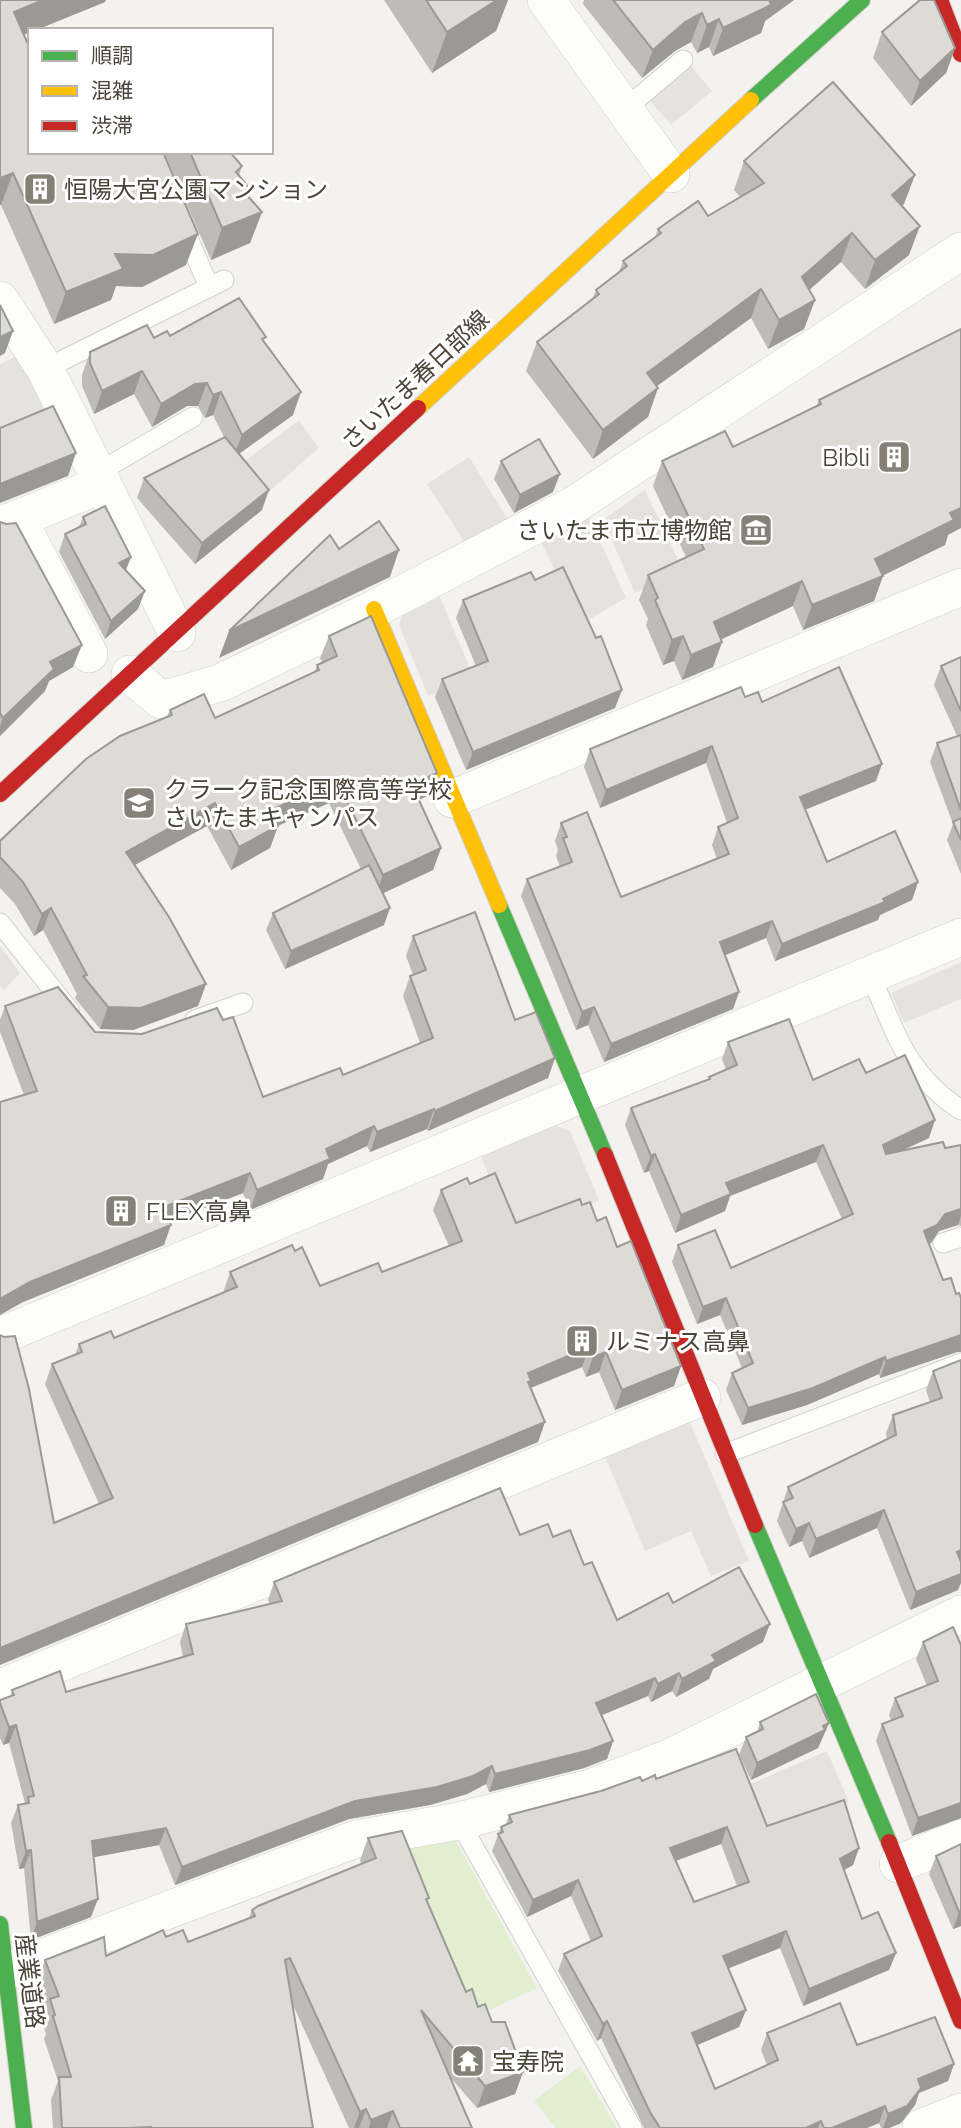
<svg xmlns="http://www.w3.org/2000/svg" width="961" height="2128" viewBox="0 0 961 2128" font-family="Raleway,'Noto Sans JP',sans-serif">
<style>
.green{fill:#e1eecf}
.parking{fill:#e6e3df}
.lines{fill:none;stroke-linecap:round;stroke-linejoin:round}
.lane-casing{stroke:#d2d0cb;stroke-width:21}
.street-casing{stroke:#d2d0cb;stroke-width:38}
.fast-casing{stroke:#d3cfc5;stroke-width:18}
.slow-casing{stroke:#d3cfc5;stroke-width:18}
.jam-casing{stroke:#d3cfc5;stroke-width:18}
.lane{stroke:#fdfdfc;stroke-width:19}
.street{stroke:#fdfdfc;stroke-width:37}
.fast{stroke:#4caf50;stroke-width:16}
.slow{stroke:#ffc107;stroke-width:16}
.jam{stroke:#c62828;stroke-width:16}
.wall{fill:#bfbcb8;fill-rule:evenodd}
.shaded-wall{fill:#9b9996}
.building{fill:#dedbd6;stroke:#9b9996;stroke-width:2;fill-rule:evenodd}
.labels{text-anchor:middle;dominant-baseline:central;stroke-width:6;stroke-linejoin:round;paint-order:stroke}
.poi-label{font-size:24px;fill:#4b4439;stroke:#fff;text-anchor:start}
.street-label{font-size:24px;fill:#4b4439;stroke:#fff}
</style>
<rect width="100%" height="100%" fill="#f4f2ee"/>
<g class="green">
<path d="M452,1834L537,1988L476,2016L404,1846Z"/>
<path d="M580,2066L617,2128H556L534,2101Z"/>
</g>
<g class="parking">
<path d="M690,65L712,91L671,125L649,99Z"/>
<path d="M19,355L53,420L0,442V364Z"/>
<path d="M299,420L319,448L265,495L242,463Z"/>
<path d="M469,457L508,520L467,546L427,484Z"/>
<path d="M645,490L683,570L635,593L603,520Z"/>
<path d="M588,515L626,598L581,624L542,543Z"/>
<path d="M440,597L474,678L428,696L399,625L402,616Z"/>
<path d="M0,946L20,973L4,990L0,986Z"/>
<path d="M961,962V999L904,1023L891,993Z"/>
<path d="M556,1126L570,1131L599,1200L513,1236L481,1156Z"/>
<path d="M688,1418L749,1561L711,1576L691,1531L645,1551L604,1454Z"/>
<path d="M827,1751L849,1802L770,1836L748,1785Z"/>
</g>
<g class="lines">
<defs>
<g id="lane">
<path d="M624,110L683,60"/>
<path d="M182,224L209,287"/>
<path d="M45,369L224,280"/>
<path d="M97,473L193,417"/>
<path d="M0,923L69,1010"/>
<path d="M870,974C896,1033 905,1073 961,1110"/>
<path d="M195,1020L243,1003"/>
<path d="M943,1243L961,1237"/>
<path d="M725,1454L961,1363"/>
<path d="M459,1821L632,2128"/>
</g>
<g id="street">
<path d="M546,0L671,174"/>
<path d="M0,300L45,369L177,633"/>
<path d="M18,519L89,654"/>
<path d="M0,526L103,484"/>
<path d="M130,674L161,700L220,683L374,609L574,505L961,251"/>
<path d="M452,799L961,587"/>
<path d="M0,1336L961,937"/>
<path d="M0,1688L702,1397"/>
<path d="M898,1864L961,1838"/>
<path d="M7,1971L356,1839L459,1821L590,1788L669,1758L961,1614"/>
<path d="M921,2128L961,2112"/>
</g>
<g id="fast">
<path d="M751,100L862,0"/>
<path d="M499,905L605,1155"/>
<path d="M755,1525L889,1842"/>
<path d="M0,1924L24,2128"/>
</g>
<g id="slow">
<path d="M418,408L751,100"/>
<path d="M374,609L499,905"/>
</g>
<g id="jam">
<path d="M940,0L961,54"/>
<path d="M0,794L418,408"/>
<path d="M605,1155L755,1525"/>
<path d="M889,1842L961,2021"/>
</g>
</defs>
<use href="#lane" class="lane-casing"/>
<use href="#street" class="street-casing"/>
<use href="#fast" class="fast-casing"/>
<use href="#slow" class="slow-casing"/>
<use href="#jam" class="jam-casing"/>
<use href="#lane" class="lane"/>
<use href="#street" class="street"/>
<use href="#fast" class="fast"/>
<use href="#slow" class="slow"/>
<use href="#jam" class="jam"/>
</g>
<g class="wall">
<path d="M0,0H106L105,2L36,30H30V32L24,35L30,152L186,265L142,287L116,286L111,300L54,324L1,205Z"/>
<path d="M384,0H508L496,31L432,73Z"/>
<path d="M584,0H794L765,21L761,33L713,56L709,47L697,53L691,42L675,51L642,78L583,4Z"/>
<path d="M882,32L955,48L946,73L911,106L873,58Z"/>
<path d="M164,152H230L242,166L239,176L250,189L247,196L262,212L250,243L211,260Z"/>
<path d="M744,161L904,204L902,206L909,255L865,289L841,262L809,290L815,300L804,329L768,349L751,318L657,386L648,417L593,459L526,371L537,342L592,300L596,290L619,272L623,261L655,237L658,229L708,216L740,197L734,190Z"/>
<path d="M170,336L264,341L293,415L239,454L262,510L195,564L137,498L144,478L224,437L213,415L205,418L198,406H187L152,427L134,394L94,414L82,386V375L90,352Z"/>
<path d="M819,400L948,535L945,545L883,575L874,601L803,630L793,606L721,639L722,642L713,667L682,680L674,661L663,665L646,625L648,619L639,600L648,575L686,557L653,486L662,461L733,447L816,407Z"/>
<path d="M501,461L553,492L514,513L494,479Z"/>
<path d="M83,517L131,557L126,570L138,609L105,639L59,552L65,534L79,527Z"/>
<path d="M0,522L73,667L49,681L45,691L0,736Z"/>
<path d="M535,580L615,708L466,770L435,697L442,679L476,666L456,618L463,600Z"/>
<path d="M329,636L429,795L419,800L441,848L433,870L383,893L384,925L285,969L266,930L273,913L361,869L329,803L278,826L270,848L231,870L207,826L135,865L206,984L198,1006L133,1030L100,1029L75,998L77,994L43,930L34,936L15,904L0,888V841L167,716L170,710L215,718L314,673L317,665L322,662L320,658Z"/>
<path d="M961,657V874L947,840L953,824L930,762L937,743L957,736L934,685L941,666Z"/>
<path d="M745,697L762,702L876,781L805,810L827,862L918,882L912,900L880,915L878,920L775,961L766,938L725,955L739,992L733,1009L604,1062L588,1025L576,1030L521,896L527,879L560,867L556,856L558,850L555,841L561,823L621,897L717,859L712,845L718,827L727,823L706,763L600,808L584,767L590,749Z"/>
<path d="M413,936L515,1020L555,1058L548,1078L428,1131L427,1129L370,1152L367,1146L328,1164L323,1179L250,1210L243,1193L170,1221L164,1245L23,1302L24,1095L0,1032V1020L5,1006L95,1032L263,1097L343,1075L420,1043L403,996L410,976L413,975L406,956Z"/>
<path d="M728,1042L813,1080L866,1073L929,1138L901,1151L945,1148L961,1145V1226L958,1225L939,1231L931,1243L929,1244L943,1280L961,1298V1352H957L880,1378L879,1374L807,1405L742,1425L726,1390L732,1373L742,1368L720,1315L697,1324L672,1262L678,1245L731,1268L842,1219L816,1162L730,1196L725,1211L675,1233L649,1171L644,1173L625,1125L631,1108L708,1080L709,1077L726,1070L722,1059Z"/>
<path d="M470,1184L516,1223L582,1205L597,1221L617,1247L681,1366L674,1386L615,1410L599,1372L586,1377L582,1367L530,1388L545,1422L538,1442L54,1523L99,1504L45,1384L52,1364L75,1355L79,1344L114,1338L223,1293L230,1272L295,1251L320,1286L382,1272L449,1246L433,1210L441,1190Z"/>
<path d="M961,1360L958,1590L910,1610L877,1528L809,1558L802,1541L789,1547L777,1521L788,1487L887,1440L886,1433L893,1415L930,1402L926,1390L933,1371Z"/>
<path d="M520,1535L553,1537L584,1565L617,1620L673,1603L763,1642L713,1669L709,1679L676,1697L672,1691L651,1702L648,1696L602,1715L613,1741L607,1759L584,1768L489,1792L486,1784L467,1794L430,1805L349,1819L175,1885L159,1845L93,1857L91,1917L31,1940L24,1868L19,1869L11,1823L18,1805L25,1803L9,1743L3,1745L0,1738V1700L10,1697L12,1690L66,1692L183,1657L180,1642L186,1624L270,1604L268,1600L274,1582Z"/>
<path d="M923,1642L961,1645V1818L912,1836L876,1741L882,1724L891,1720L889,1715L895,1698L927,1686L916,1659Z"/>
<path d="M760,1722L829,1723L818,1748L751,1780L739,1755L746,1737L757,1732Z"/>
<path d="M656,1779L767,1826L859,1848L853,1865L844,1870L862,1919L896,1953L889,1970L803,2006L780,1948L728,1968L746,2010L739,2027L697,2045L715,2089L767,2065L761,2050L767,2033L857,2045L954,2064L948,2081L919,2093L915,2105L901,2123L889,2128H881L879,2123L867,2128H644L601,2038L597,2041L558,1971L564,1954L591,1941L571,1896L527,1917L492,1851L501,1827L506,1824L509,1815L642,1781ZM721,1844L737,1886L694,1902L676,1861Z"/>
<path d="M368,1838L427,1902L466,1992L492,2022L523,2072L515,2094L477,2108L450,2077L472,2128H349L293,2005L313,2128H53L51,2100L58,2081L44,2039L46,2034L42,2021L47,2008L37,1982L45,1960L106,1956L166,1937L188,1942L249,1918L252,1910L361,1864L360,1860Z"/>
<path d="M961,1844V1926L953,1929L929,1874L936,1856Z"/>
</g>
<g class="shaded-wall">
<path d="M43,0H106L105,2L36,30H30V32L2,43L14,12Z"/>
<path d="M497,0H508L496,31L432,73L447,32Z"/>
<path d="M768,0H794L765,21L761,33L713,56L723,28Z"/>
<path d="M702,13L691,42L675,51L642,78L653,50L685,22Z"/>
<path d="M719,19L709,47L697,53L707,25Z"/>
<path d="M955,48L946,73L911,106L920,81Z"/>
<path d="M13,173L1,205H0V178Z"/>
<path d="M915,175L904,204L882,224L892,195Z"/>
<path d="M250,189L238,221L262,212L250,243L211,260L222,228L245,193Z"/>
<path d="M920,226L909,255L865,289L875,260Z"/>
<path d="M852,233L841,262L791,306L802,277Z"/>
<path d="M198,234L186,265L142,287L116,286L111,300L54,324L66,292L115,254Z"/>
<path d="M761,289L751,318L636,401L647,373Z"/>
<path d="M815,300L804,329L768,349L779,320Z"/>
<path d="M13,331L5,353L0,356V337Z"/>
<path d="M142,371L134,394L94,414L102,391Z"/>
<path d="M207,383L198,406H187L152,427L161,404L195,384Z"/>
<path d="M658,388L648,417L593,459L603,430Z"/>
<path d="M221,392L213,415L205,418L213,395Z"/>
<path d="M301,392L293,415L233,458L242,435Z"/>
<path d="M76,453L68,476L0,503V484Z"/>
<path d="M560,474L553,492L514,513L520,495Z"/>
<path d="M269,490L262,510L195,564L202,543Z"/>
<path d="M961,508V528L948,535L945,545L880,577L883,576L874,601L803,630L812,605L875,559L950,513Z"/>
<path d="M399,550L390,577L219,658L229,631Z"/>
<path d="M131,557L124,574L119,563Z"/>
<path d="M802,581L793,606L705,647L714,622Z"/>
<path d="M145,591L138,609L105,639L111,621Z"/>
<path d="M683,636L674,661L663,665L672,640Z"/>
<path d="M722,642L713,667L682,680L691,655Z"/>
<path d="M82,645L73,667L49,681L45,691L0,736V726L3,718L50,662Z"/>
<path d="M622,690L615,708L466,770L473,752Z"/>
<path d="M712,746L706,763L600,808L606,790Z"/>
<path d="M882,764L876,781L794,814L800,797Z"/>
<path d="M437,773L429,795L404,807L412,785Z"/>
<path d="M337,781L329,803L261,833L269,811Z"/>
<path d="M215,803L207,826L118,874L126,852Z"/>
<path d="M278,826L270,848L231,870L239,847Z"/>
<path d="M441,848L433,870L375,897L383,875Z"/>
<path d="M918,882L912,900L880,915L878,920L775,961L782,944Z"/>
<path d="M51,908L43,930L34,936L42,914Z"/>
<path d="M390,908L384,925L285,969L291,951Z"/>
<path d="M772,921L766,938L714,960L720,942Z"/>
<path d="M206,984L198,1006L133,1030L100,1029L108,1007Z"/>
<path d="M739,992L733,1009L604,1062L611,1044Z"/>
<path d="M594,1007L588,1025L576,1030L582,1012Z"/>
<path d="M555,1058L548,1078L428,1131L435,1111Z"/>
<path d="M434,1109L427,1129L370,1152L377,1132Z"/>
<path d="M935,1120L929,1138L877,1162L883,1145Z"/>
<path d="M374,1126L367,1146L328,1164L323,1179L250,1210L257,1190L326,1149Z"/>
<path d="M823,1145L816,1162L730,1196L725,1211L675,1233L681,1215L726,1183Z"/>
<path d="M655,1154L649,1171L644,1173L651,1156Z"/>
<path d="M250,1173L243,1193L166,1223L164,1207L174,1203Z"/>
<path d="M961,1209V1216L958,1225L939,1231L931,1243L917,1248L924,1231L945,1214Z"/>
<path d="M171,1225L164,1245L23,1302L0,1315V1299L30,1282Z"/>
<path d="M726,1298L720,1315L697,1324L703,1307Z"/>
<path d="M961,1335V1352H957L880,1378L886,1361Z"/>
<path d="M589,1347L582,1367L528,1389V1373Z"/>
<path d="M606,1352L599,1372L586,1377L593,1357Z"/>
<path d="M885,1357L879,1374L807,1405L742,1425L748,1408Z"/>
<path d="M681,1366L674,1386L615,1410L622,1390Z"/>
<path d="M545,1422L538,1442L0,1665V1648Z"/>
<path d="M884,1510L877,1528L809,1558L816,1539Z"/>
<path d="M809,1523L802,1541L789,1547L796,1529Z"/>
<path d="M961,1550V1565L957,1552Z"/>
<path d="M961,1574V1583L958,1590L910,1610L916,1592Z"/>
<path d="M770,1624L763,1642L713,1669L709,1679L676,1697L682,1679L712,1655Z"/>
<path d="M679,1673L672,1691L651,1702L658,1684Z"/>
<path d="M655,1678L648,1696L590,1720L596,1703Z"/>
<path d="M829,1723L818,1748L751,1780L757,1763Z"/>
<path d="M16,1725L9,1743L3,1745L9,1727Z"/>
<path d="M613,1741L607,1759L584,1768L489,1792L495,1774Z"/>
<path d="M492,1766L486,1784L467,1794L430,1805L349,1819L175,1885L182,1867L355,1801Z"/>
<path d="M961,1803V1818L912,1836L918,1818Z"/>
<path d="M727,1827L721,1844L664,1865L670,1848Z"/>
<path d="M166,1828L159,1845L85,1859L92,1841Z"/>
<path d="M859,1848L853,1865L834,1876L840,1859Z"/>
<path d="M31,1850L24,1868L19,1869L26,1851Z"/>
<path d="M578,1880L571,1896L527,1917L533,1900Z"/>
<path d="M98,1899L91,1917L31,1940L37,1922Z"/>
<path d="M961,1911V1926L953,1929L959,1912Z"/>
<path d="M786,1931L780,1948L717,1973L723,1956Z"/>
<path d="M896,1953L889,1970L803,2006L809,1989Z"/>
<path d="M746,2010L739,2027L686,2050L692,2033Z"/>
<path d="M607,2021L601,2038L597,2041L603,2024Z"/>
<path d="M954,2064L948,2081L919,2093L915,2105L901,2123L889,2128H883L888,2114L918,2079Z"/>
<path d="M523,2072L515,2094L477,2108L485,2086Z"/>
<path d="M885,2106L879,2123L867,2128H832Z"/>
<path d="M366,2109L359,2128H354L360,2112Z"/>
<path d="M393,2111L387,2128H369L371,2120Z"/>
<path d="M821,2121L818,2128H806Z"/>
</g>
<g class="building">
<path d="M0,0H43L14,12L30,49V152H163L198,234L153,255L115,254L123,269L66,292L13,173L0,178Z"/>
<path d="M426,0H497L447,32Z"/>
<path d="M613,0H769L771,5L723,28L719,19L707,25L702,13L685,22L653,50Z"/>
<path d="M920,0H934L955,48L920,81L882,32Z"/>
<path d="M833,82L915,175L892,195L920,226L875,260L852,233L802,277L815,300L779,320L761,289L647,373L658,388L603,430L537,342L599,294L596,290L627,266L623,261L661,233L658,229L698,201L708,216L764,183L744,161Z"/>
<path d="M190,152H230L242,166L236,172L250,189L245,193L262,212L222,228Z"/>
<path d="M239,298L266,337L262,339L301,392L242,435L221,392L213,395L207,383L195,384L161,404L142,371L102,391L90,363V352L147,325L154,338L167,331L170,336Z"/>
<path d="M0,305L13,331L0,337Z"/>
<path d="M961,329V508L950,513L954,520L875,559L883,576L812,605L802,581L714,622L722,642L691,655L683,636L672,640L655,600L658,598L648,575L704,549L662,461L725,431L733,447L821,404L819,400Z"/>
<path d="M53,406L76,453L0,484V428Z"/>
<path d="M225,437L269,490L202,543L144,478Z"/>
<path d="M539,439L560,474L520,495L501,461Z"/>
<path d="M105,506L131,557L119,563L145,591L111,621L65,534L86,524L83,517Z"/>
<path d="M379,521L399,550L229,631L330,535L339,549Z"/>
<path d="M0,522L6,524L16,523L82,645L50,662L54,669L3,718L0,713Z"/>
<path d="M563,567L596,638L601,636L622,690L473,752L442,679L488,661L463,600L531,572L535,580Z"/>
<path d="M371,616L437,773L412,785L441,848L383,875L337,781L269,811L278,826L239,847L215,803L126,852L169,917L206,984L141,1008L108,1007L83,976L87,975L51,908L42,914L23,882L0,857V841L86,759L120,736L172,715L170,710L204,694L215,718L319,670L317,665L337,656L329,636Z"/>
<path d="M961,657V711L941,666Z"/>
<path d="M839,667L882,764L800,797L827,862L895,831L918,882L883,899L885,902L782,944L772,921L720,942L739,992L611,1044L594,1007L582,1012L527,879L572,862L563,838L567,837L561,823L587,812L621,897L729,854L718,827L738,818L712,746L606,790L590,749L741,687L745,697L758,692L762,702Z"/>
<path d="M961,735V810L937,743Z"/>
<path d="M961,818V840L953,822Z"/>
<path d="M369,865L390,908L291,951L273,913Z"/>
<path d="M475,912L515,1020L536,1012L555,1058L435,1111L434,1109L377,1132L374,1126L326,1149L330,1159L257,1190L250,1173L174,1203L164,1207L171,1225L30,1282L0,1299V1102L37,1091L5,1006L58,987L95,1032L142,1034L217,1008L223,1020L233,1017L263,1097L340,1068L343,1075L433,1038L410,976L426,970L413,936Z"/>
<path d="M789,1019L813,1080L859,1059L866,1073L905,1055L935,1120L883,1145L886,1154L943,1142L945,1148L961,1145V1209L945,1214L937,1225L924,1231L943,1280L951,1278L956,1294L959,1293L961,1298V1335L886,1361L885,1357L813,1388L748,1408L732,1373L753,1363L726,1298L703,1307L678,1245L715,1230L731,1268L853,1214L823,1145L726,1183L731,1194L681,1215L655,1154L651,1156L631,1108L710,1079L709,1077L737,1065L728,1042Z"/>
<path d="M495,1173L516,1223L580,1199L582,1205L590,1202L597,1221L606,1217L617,1247L631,1241L681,1366L622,1390L606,1352L593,1357L589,1347L528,1373L531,1381L528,1382L545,1422L0,1648V1335L4,1337L15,1336L29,1389L54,1523L113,1498L52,1364L82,1352L79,1344L111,1331L114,1338L237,1287L230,1272L292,1245L295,1251L302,1247L320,1286L378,1263L382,1272L462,1241L441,1190L467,1178L470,1184Z"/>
<path d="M961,1360V1550L957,1552L961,1562V1574L916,1592L884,1510L816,1539L809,1523L796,1529L783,1502L793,1498L788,1487L896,1435L893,1415L942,1398L933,1371Z"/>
<path d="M500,1488L520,1535L548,1524L553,1537L570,1530L584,1565L592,1562L617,1620L668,1593L673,1603L739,1567L770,1624L712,1655L716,1661L682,1679L679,1673L658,1684L655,1678L596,1703L613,1741L590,1750L495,1774L492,1766L473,1776L437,1787L355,1801L182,1867L166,1828L92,1841L98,1899L37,1922L31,1850L26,1851L18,1805L29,1803L28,1797L34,1796L16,1725L9,1727L0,1703V1700L14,1695L12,1690L60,1671L66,1692L193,1654L186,1624L282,1601L274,1582Z"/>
<path d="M953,1627L961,1645V1803L918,1818L882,1724L903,1716L895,1698L938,1681L923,1642Z"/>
<path d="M816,1694L829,1723L823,1726L825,1730L757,1763L746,1737L763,1729L760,1722Z"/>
<path d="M736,1749L767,1826L844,1800L859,1848L840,1859L862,1919L878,1912L896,1953L809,1989L786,1931L723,1956L746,2010L692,2033L715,2089L778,2060L767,2033L840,2003L857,2045L935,2017L954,2064L918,2079L921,2088L907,2106L888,2114L885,2106L832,2128H824L821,2121L806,2128H660L650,2112L607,2021L603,2024L564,1954L602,1936L578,1880L533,1900L498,1834L503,1832L501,1827L512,1822L509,1815L601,1791L640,1777L642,1781L655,1775L656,1779ZM727,1827L749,1882L694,1902L670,1848Z"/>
<path d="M402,1831L429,1898L426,1899L466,1992L472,1989L478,2007L485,2004L492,2022H505L523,2072L485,2086L421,2010L472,2128H400L393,2111L371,2120L366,2109L360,2112L290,1958L285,1960L313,2128H151V2127L126,2128H62L59,2077H71L53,2016L55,2015L50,1999L59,1996L45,1960L104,1937L106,1956L163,1930L166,1937L183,1930L188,1942L255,1916L252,1910L258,1906L376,1858L368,1838Z"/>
<path d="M961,1844V1911L959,1912L936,1856Z"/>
</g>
<defs>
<symbol id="building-square" viewBox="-11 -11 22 22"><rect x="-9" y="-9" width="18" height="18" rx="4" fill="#868178" stroke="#fff"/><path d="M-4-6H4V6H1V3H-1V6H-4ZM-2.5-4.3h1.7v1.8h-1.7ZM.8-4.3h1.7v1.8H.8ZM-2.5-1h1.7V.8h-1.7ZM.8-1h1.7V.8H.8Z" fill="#fff"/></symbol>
<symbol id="museum-square" viewBox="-11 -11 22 22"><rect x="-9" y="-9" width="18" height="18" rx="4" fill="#868178" stroke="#fff"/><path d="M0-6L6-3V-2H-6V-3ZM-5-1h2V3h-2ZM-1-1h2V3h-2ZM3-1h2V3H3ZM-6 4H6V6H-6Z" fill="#fff"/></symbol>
<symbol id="university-square" viewBox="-11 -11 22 22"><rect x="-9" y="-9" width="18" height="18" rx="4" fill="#868178" stroke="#fff"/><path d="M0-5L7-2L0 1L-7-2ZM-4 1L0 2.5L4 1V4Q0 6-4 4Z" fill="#fff"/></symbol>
<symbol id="temple-square" viewBox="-11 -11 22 22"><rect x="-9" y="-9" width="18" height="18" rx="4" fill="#868178" stroke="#fff"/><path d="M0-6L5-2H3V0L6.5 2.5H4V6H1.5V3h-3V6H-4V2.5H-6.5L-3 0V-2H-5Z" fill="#fff"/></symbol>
</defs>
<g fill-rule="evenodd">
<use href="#building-square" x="21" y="170" width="38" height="38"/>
<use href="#building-square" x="875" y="438" width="38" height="38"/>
<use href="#museum-square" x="737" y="511" width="38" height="38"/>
<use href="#university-square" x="120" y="784" width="38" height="38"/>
<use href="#building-square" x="102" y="1192" width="38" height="38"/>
<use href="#building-square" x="563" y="1322" width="38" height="38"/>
<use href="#temple-square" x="449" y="2042" width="38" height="38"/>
</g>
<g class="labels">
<g class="poi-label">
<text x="64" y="189">恒陽大宮公園マンション</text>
<text x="870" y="457" text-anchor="end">Bibli</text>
<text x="732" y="530" text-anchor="end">さいたま市立博物館</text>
<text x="164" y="789">クラーク記念国際高等学校<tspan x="164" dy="28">さいたまキャンパス</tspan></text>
<text x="146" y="1211">FLEX高鼻</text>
<text x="606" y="1341">ルミナス高鼻</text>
<text x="492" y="2061">宝寿院</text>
</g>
<g class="street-label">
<text transform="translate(415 380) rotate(-43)">さいたま春日部線</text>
<text transform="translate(30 1981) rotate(83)">産業道路</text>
</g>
</g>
<rect x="28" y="28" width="245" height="126" fill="#ffffff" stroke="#b7b4b0" stroke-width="2"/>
<rect x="42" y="51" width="35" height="10" fill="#4caf50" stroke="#b7b4b0" stroke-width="2"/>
<text x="91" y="63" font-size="21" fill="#4b4439">順調</text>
<rect x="42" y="86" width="35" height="10" fill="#ffc107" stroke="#b7b4b0" stroke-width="2"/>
<text x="91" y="98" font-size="21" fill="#4b4439">混雑</text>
<rect x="42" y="121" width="35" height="10" fill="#c62828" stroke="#b7b4b0" stroke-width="2"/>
<text x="91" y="133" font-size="21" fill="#4b4439">渋滞</text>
</svg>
